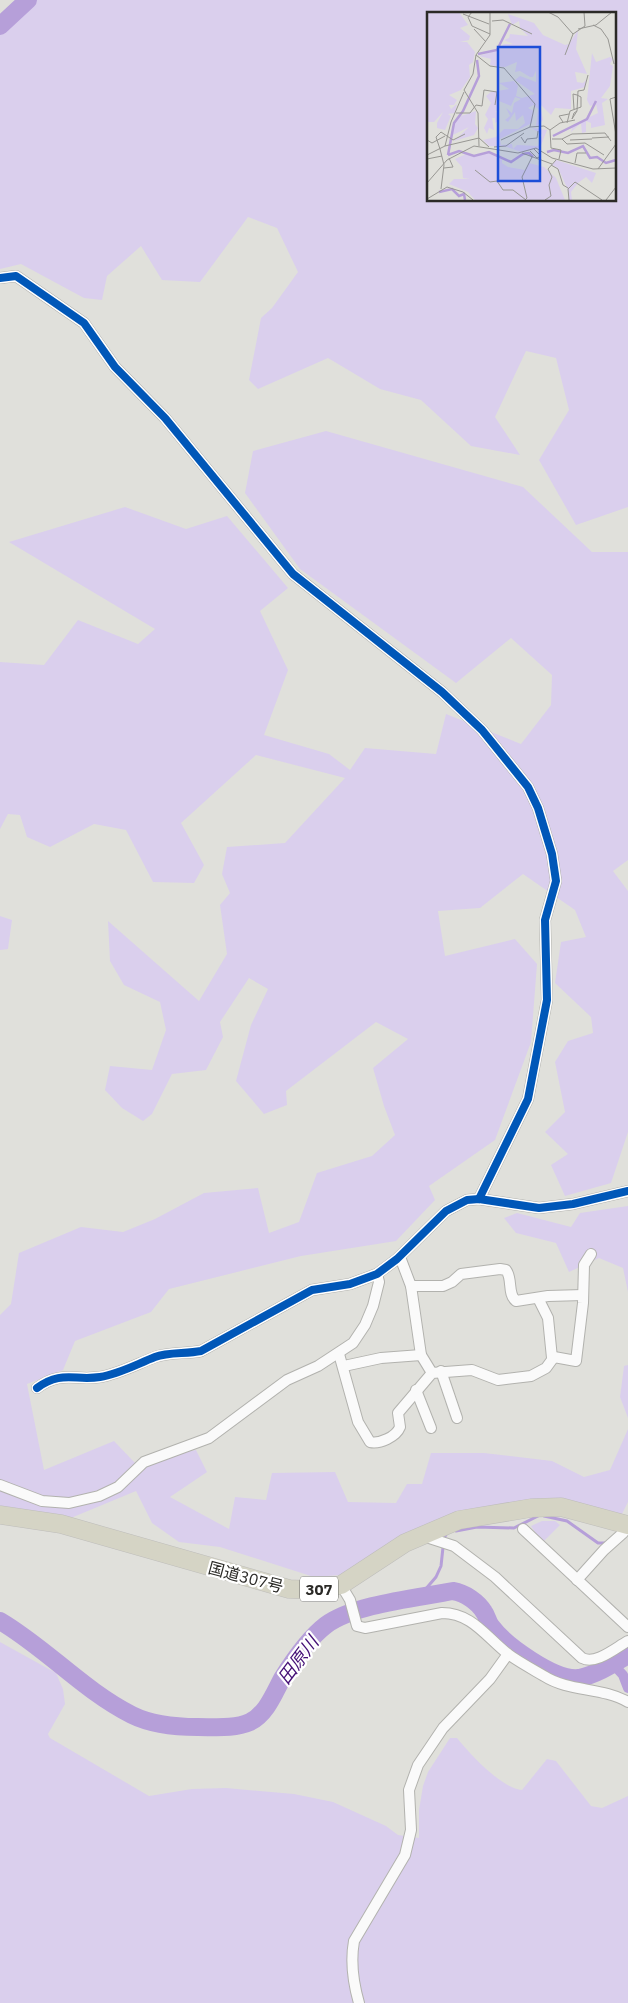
<svg xmlns="http://www.w3.org/2000/svg" width="628" height="2003" viewBox="0 0 628 2003" font-family="'IBM Plex Sans','Noto Sans JP',sans-serif">
<style>
.green{fill:#dacfed;fill-rule:evenodd}
.lines{fill:none;stroke-linecap:round;stroke-linejoin:round}
.stream{stroke:#b69fd9;stroke-width:3}
.canal{stroke:#b69fd9;stroke-width:10}
.river{stroke:#b69fd9;stroke-width:18}
.minor-casing{stroke:#b2b2ae;stroke-width:12}
.trunk-casing{stroke:#bebdbb;stroke-width:19}
.minor{stroke:#fafafa;stroke-width:10}
.trunk{stroke:#d5d4c5;stroke-width:18}
.cycleway-casing{stroke:#fff;stroke-width:11}
.cycleway{stroke:#0057b8;stroke-width:8}
.labels{text-anchor:middle;dominant-baseline:central;stroke-width:4.5;stroke-linejoin:round;paint-order:stroke}
.shield{fill:#fff;stroke:#6b6a68;stroke-width:1}
.shield-label{font-size:15px;font-weight:bold;fill:#2b2a27}
.street-label{font-size:16px;fill:#2b2a27;stroke:#fff}
.water-label{font-size:18px;font-style:italic;fill:#440f76;stroke:#fff}
.inset-river{fill:none;stroke:#b69fd9;stroke-width:2.5}
.inset-road{fill:none;stroke:#989793;stroke-width:1}
.view{fill:#1d4ed8;fill-opacity:0.15;stroke:#1d4ed8;stroke-width:2.5}
.inset-edge{fill:none;stroke:#2b2a27;stroke-width:2.5}
</style>
<rect width="100%" height="100%" fill="#e0e0db"/>
<g class="green">
<path d="M31,0H628V507L576,525L539,460L569,410L556,358L526,351L495,417L520,455L471,446L421,400L380,389L328,358L258,389L249,380L261,318L272,308L298,272L277,228L248,217L200,282L162,280L141,246L107,276L102,300L84,298L21,264L0,269V26ZM428,14H614V200H428Z"/>
<path d="M326,431L523,487L592,552H628V860L613,871L628,891V1132L611,1183L565,1196L551,1165L568,1154L545,1132L565,1112L555,1062L568,1041L593,1033L591,1017L555,983L561,942L586,937L575,910L523,874L480,908L438,911L445,956L515,939L537,964L531,1042L495,1140L429,1186L435,1200L396,1241L301,1256L169,1289L151,1312L75,1341L63,1370L27,1384L44,1470L114,1441L135,1463L196,1450L207,1472L170,1497L229,1529L235,1497L266,1500L272,1473L335,1472L348,1502L396,1503L407,1484H422L431,1453H484L552,1461L584,1477L610,1470L628,1429V1502L622,1514L541,1499L424,1526L340,1575L314,1577L220,1547L179,1542L152,1523L136,1491L66,1520L0,1510V1315L11,1304L19,1253L81,1227L123,1232L155,1219L204,1193L258,1188L269,1233L299,1222L317,1173L372,1156L395,1135L384,1106L373,1068L408,1039L376,1022L286,1091L287,1105L264,1114L236,1081L251,1025L268,989L249,978L220,1022L223,1037L206,1070L172,1074L152,1114L143,1121L122,1108L105,1090L110,1066L152,1070L166,1030L160,1002L124,985L110,961L108,921L199,1001L227,954L220,905L230,893L222,874L227,847L285,843L345,778L256,755L181,823L204,865L194,883L153,882L126,830L94,824L50,847L27,837L20,815L8,814L0,829V662L44,665L78,620L138,644L155,629L9,542L125,507L186,529L227,516L288,588L260,611L288,670L264,735L329,754L350,770L365,748L436,754L446,714L521,744L551,705L552,675L511,638L456,683L300,569L245,493L253,451Z"/>
<path d="M0,916L12,920L8,949L0,950Z"/>
<path d="M628,1206V1292L623,1268L599,1258L569,1272L556,1243L516,1233L504,1218L517,1213L571,1227L580,1213Z"/>
<path d="M628,1365V1418L620,1397L624,1366Z"/>
<path d="M542,1521H555L560,1525L542,1543L531,1526Z"/>
<path d="M0,1642L56,1673L63,1689L65,1704L48,1734L50,1738L149,1796L192,1789L226,1788L294,1794L333,1802L386,1826L398,1835L419,1838V1810L423,1786L428,1772L450,1738H457C470,1754 501,1788 522,1790L547,1759L556,1761L591,1806L602,1808L628,1796V2003H0Z"/>
</g>
<g class="lines">
<g class="stream">
<path d="M544,1516L567,1521L598,1543H607"/>
<path d="M456,1531L477,1527L514,1528L538,1516"/>
<path d="M418,1598L436,1577L441,1566L444,1538L447,1533"/>
</g>
<path class="canal" d="M613,1664L623,1675L628,1688"/>
<g class="river">
<path d="M0,26L28,0"/>
<path d="M0,1621C46,1648 84,1691 132,1715C152,1725 177,1727 198,1727C216,1727 234,1729 250,1722C267,1714 275,1691 283,1677C295,1658 309,1638 326,1625C354,1604 418,1598 453,1591C465,1593 478,1602 484,1612C487,1616 488,1622 491,1626C505,1645 555,1681 579,1678C596,1675 613,1664 628,1655"/>
</g>
<defs>
<g id="minor">
<path d="M0,278L16,276L84,323L115,367L165,418L293,574L442,692L482,730L528,787L538,808L552,854L556,881L545,920L547,1000L528,1099L479,1199"/>
<path d="M400,1257L411,1286L421,1355L432,1373"/>
<path d="M411,1286H443L452,1282L461,1274L500,1269L506,1270C513,1279 507,1294 516,1301L548,1296L583,1295"/>
<path d="M538,1298L548,1318L552,1358"/>
<path d="M339,1354L358,1422L370,1442C380,1444 396,1437 400,1427L398,1413L432,1373L472,1370L498,1380L531,1376L546,1368L554,1357L576,1361L583,1303L584,1265L591,1254"/>
<path d="M344,1366L381,1358L421,1355"/>
<path d="M441,1371L457,1418"/>
<path d="M37,1388C61,1370 75,1381 100,1377C119,1374 137,1364 155,1357C168,1352 186,1354 201,1351L312,1290L350,1284L377,1274L397,1259L446,1211L467,1200L479,1199L539,1208L573,1204L628,1191"/>
<path d="M416,1390L431,1428"/>
<path d="M0,1485L42,1501L69,1503L99,1496L118,1487L144,1462L209,1438L287,1380L318,1366L353,1343L365,1325L373,1306L379,1282L377,1274"/>
<path d="M523,1529L628,1627"/>
<path d="M423,1536L454,1546L495,1577L582,1658C596,1665 615,1648 628,1641"/>
<path d="M577,1580L604,1550L623,1533L628,1525"/>
<path d="M341,1585L350,1600L357,1626L365,1628L442,1613C472,1613 486,1637 508,1654C519,1662 532,1669 544,1676C569,1692 602,1687 628,1702"/>
<path d="M359,2003C353,1982 350,1963 354,1941L405,1855L411,1830L409,1790L418,1765L443,1728L490,1679L508,1654"/>
</g>
<path id="trunk" d="M0,1515L61,1524L289,1589L314,1590L341,1585L405,1543L459,1520L531,1508L561,1507L628,1525"/>
</defs>
<use href="#minor" class="minor-casing"/>
<use href="#trunk" class="trunk-casing"/>
<use href="#minor" class="minor"/>
<use href="#trunk" class="trunk"/>
<defs>
<g id="cycleway">
<path d="M0,278L16,276L84,323L115,367L165,418L293,574L442,692L482,730L528,787L538,808L552,854L556,881L545,920L547,1000L528,1099L479,1199"/>
<path d="M37,1388C61,1370 75,1381 100,1377C119,1374 137,1364 155,1357C168,1352 186,1354 201,1351L312,1290L350,1284L377,1274L397,1259L446,1211L467,1200L479,1199L539,1208L573,1204L628,1191"/>
</g>
</defs>
<use href="#cycleway" class="cycleway-casing"/>
<use href="#cycleway" class="cycleway"/>
</g>
<g class="labels">
<rect class="shield" x="300" y="1576.5" width="38" height="25" rx="4"/>
<g class="shield-label">
<text x="319" y="1589">307</text>
</g>
<g class="street-label">
<text transform="translate(246 1577) rotate(15)">国道307号</text>
</g>
<g class="water-label">
<text transform="translate(298 1660) rotate(-53)">田原川</text>
</g>
</g>
<g transform="translate(427 12)">
<rect width="189" height="189" fill="#e0e0db"/>
<path d="M0,0H32L41,13L33,16L43,24L42,28L33,30H40L48,40L46,50L42,53L43,65L34,78L22,83L30,88L27,93H22L24,97L30,92L28,101L21,102L24,104L18,118L10,116V111L16,100L7,110H0ZM81,2L107,11L116,23L138,33L142,32L151,18L149,37L160,62L148,60L150,70L156,71L159,68L158,75L144,79V97L128,96L124,103L113,92L116,108L109,115L111,97L106,93L101,96L107,99L105,111L73,127L74,133L85,132L86,137L90,133L111,134L115,123L105,116L120,118L113,136L94,140L80,135L62,134L56,128L69,125L77,117H91L98,111L96,103L89,109L88,100L81,110L78,108L83,104L79,96L85,101L87,91L94,87L88,85L84,94L72,89V98L68,100L72,101V108L68,111V106H65L67,118L62,116L60,122L57,116L61,107L58,103L64,91L59,84L64,80L82,77L72,71L87,69L91,74L89,84L95,86L108,82L88,68L93,64L109,70V59L106,65H103L93,59L88,60L90,50L78,55L67,54L63,53L64,47L52,44L68,39L77,32H86L77,28L82,26L83,22L101,24L93,16L92,9L85,13ZM165,41L169,50L183,45L186,47L183,52L186,54L183,74L174,86L181,87L175,91L178,113L164,116V111L159,109V120L155,121L154,111L144,120L146,113L171,101L169,92L163,94L160,88ZM49,99L48,112L51,116L47,123L27,129L42,115L26,123L27,111L34,104ZM60,140L75,147V151L81,155L98,158L102,151L117,155L129,166L138,188H48L41,180L22,172L27,167H43L36,166L35,155L28,147L39,142L47,145ZM129,148L169,161L165,171L159,165L151,171L144,180L145,188H142L141,178L131,156L125,153Z" fill="#dacfed"/>
<path class="inset-river" d="M51,42L70,38L83,12M126,124L160,107L169,89M120,140L127,138L141,141L156,134L163,146L170,145L179,151L189,148M21,143L27,111L36,99L52,64L50,48M21,143L32,139L47,144L62,140L84,150L96,142L102,141L106,145M12,180L25,177L32,184L37,182L38,188"/>
<path class="inset-road" d="M45,0L41,5L45,14L63,22M121,0L131,5L146,22M36,2L62,12M65,9L76,8L105,22M166,13L174,17L181,27L187,52M47,17L59,30M151,17L169,13L185,0M49,43L63,54L77,56L108,92L103,115L74,128M138,43L146,22L158,14L157,0M189,85L183,87L189,123M147,97L146,82L150,83M150,99L145,107L147,101L150,99L151,79L157,78L161,63M29,101H43L49,93L55,94L57,78L70,80L68,93M136,110L132,104L142,102M140,111L143,99L154,95V85L150,83M103,115L117,114L123,118L124,136L134,138L132,147M123,118L133,111L148,108M94,125L98,131L100,127L110,126L111,119M165,126L182,125M125,127H135L145,122L178,121L184,129M135,127L140,132L158,131L177,143M0,128L5,131L18,124M143,128L165,127M18,134L52,126L62,135M52,134L51,101L37,78L46,62L49,43L63,23V0M67,135L79,134L97,121M13,137L9,125L14,120L26,128L38,122M13,137L17,153L14,177M103,139L110,146L114,144L107,137M95,141L125,152M0,143L18,134L24,110L37,80M0,147L15,144M148,151L150,141H159M124,153L131,157L136,173L141,176M17,156L26,155L22,146M171,157L189,132M48,158L63,170L70,169L76,178H86L99,188M0,171L20,148L47,134L91,141L109,136L125,146L166,157L189,156M0,187L20,175L36,180L46,188M98,188L100,186L95,165L105,145M118,188L124,184L122,173L125,165L121,157L129,148M142,188L141,177L148,170L175,188M179,188L189,175"/>
<path class="view" d="M71,35H113V169H71Z"/>
<rect width="189" height="189" class="inset-edge"/>
</g>
</svg>
